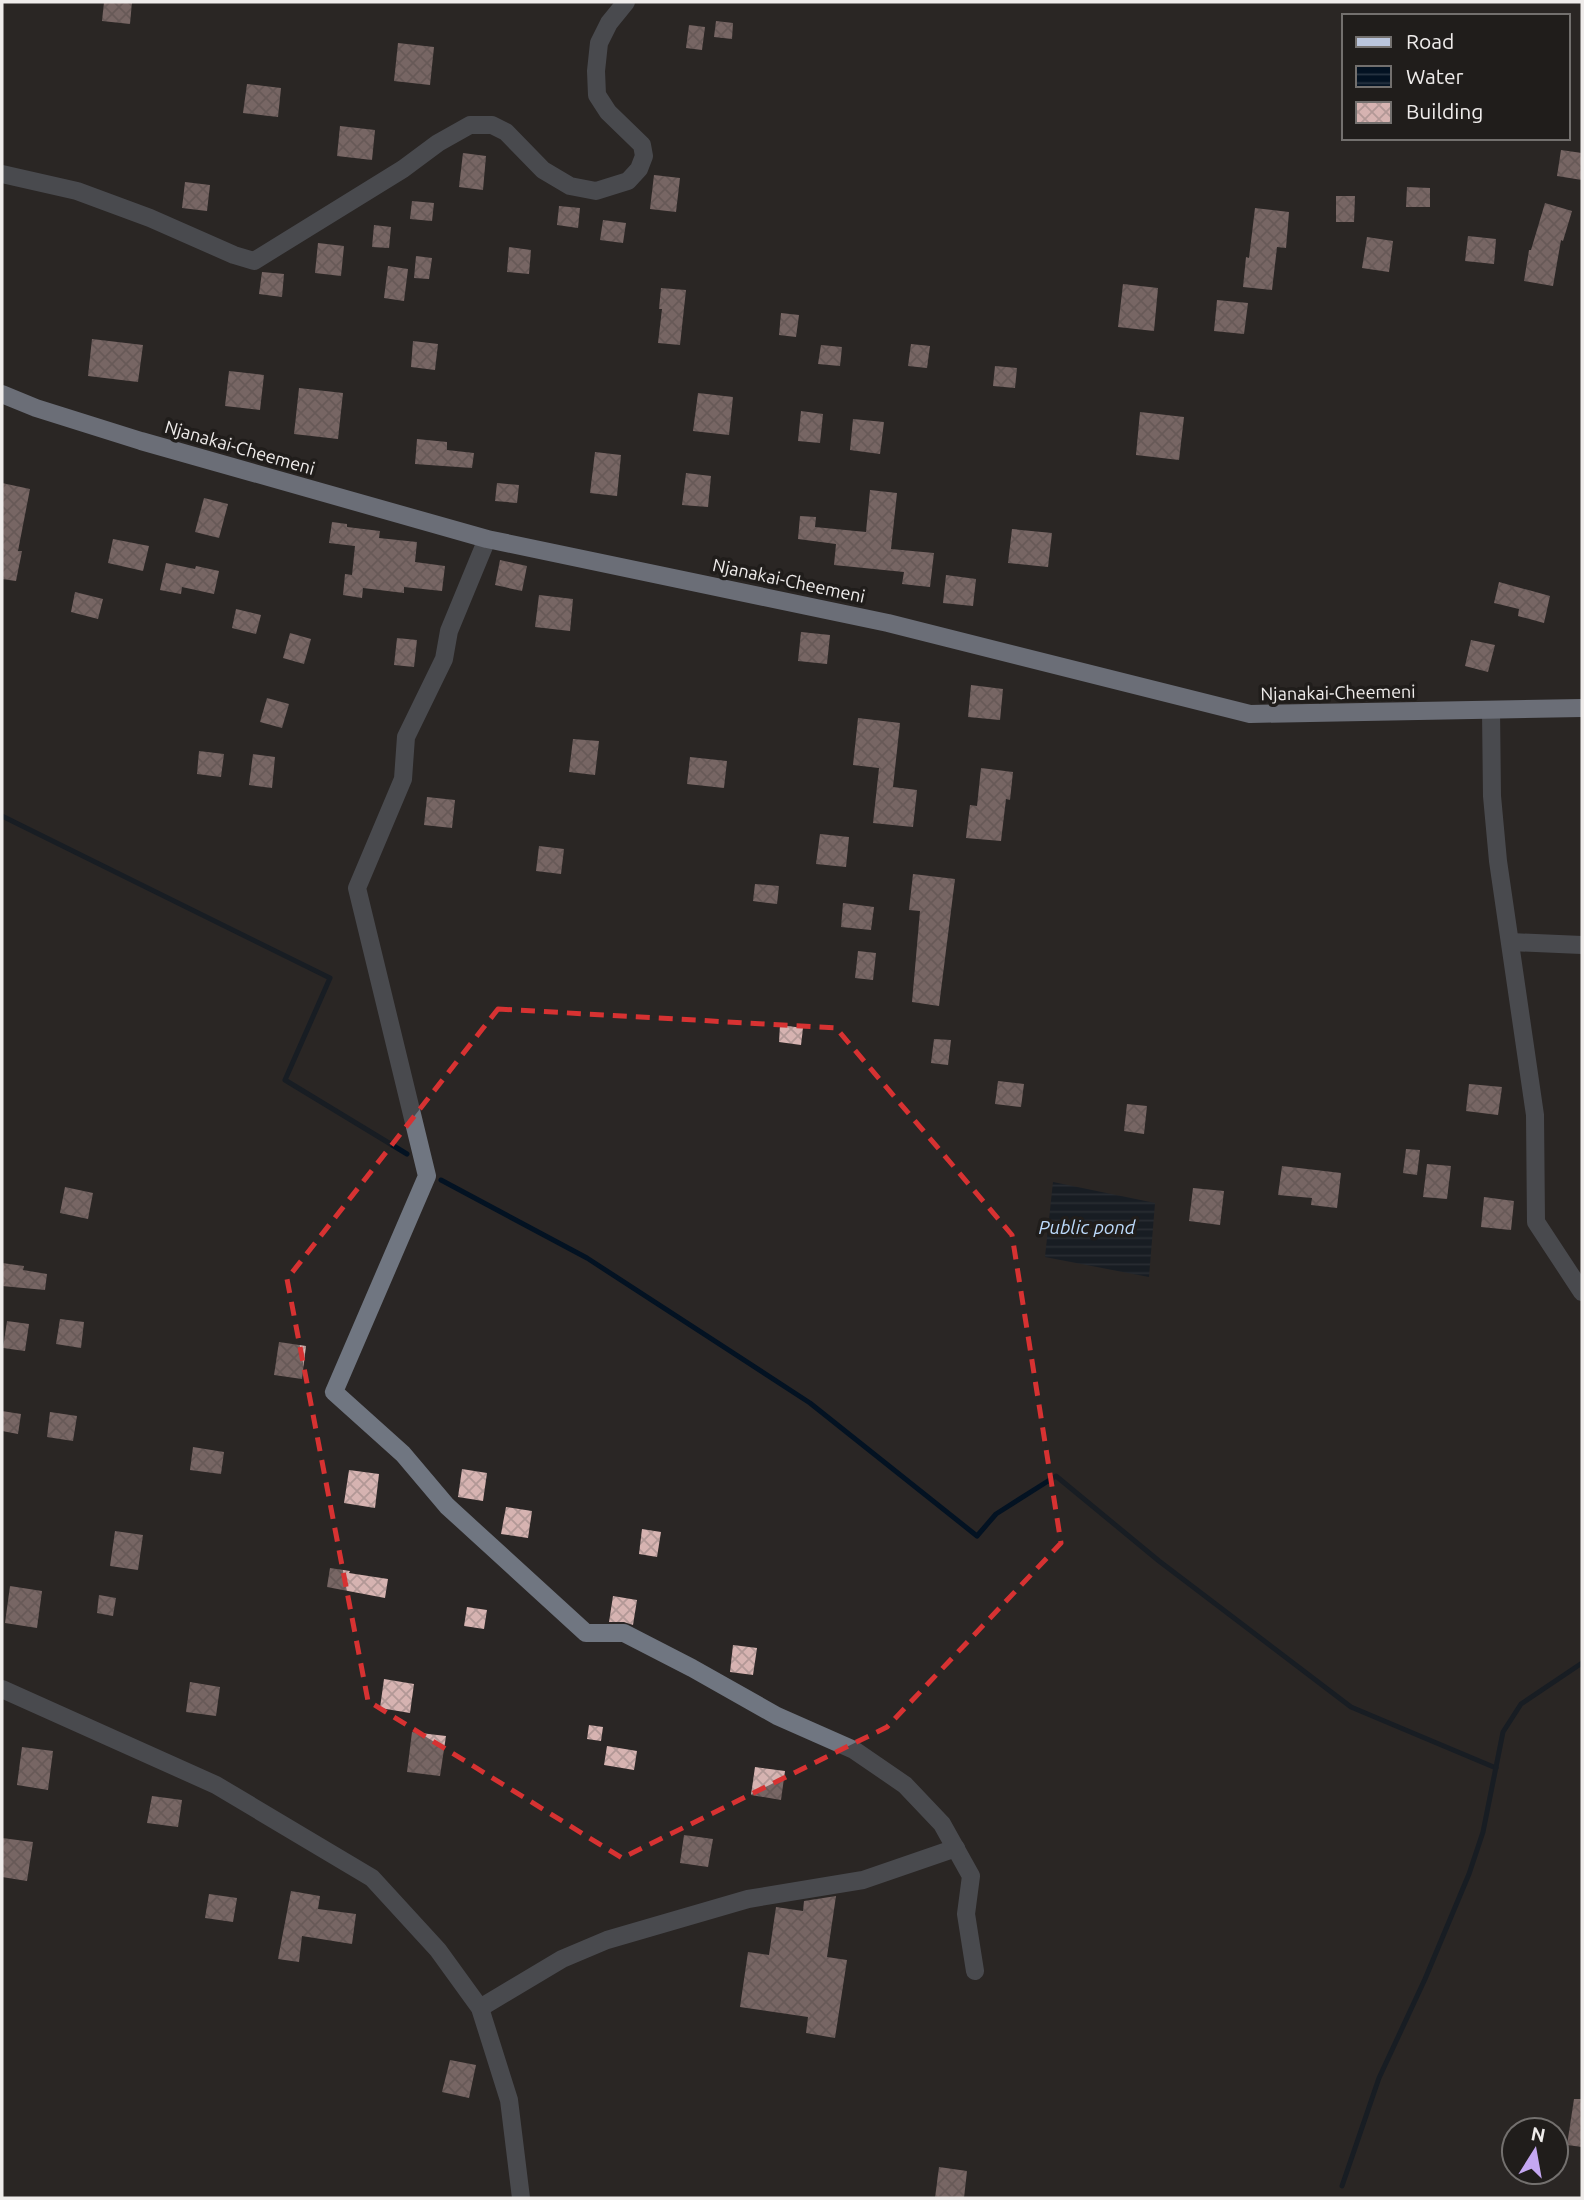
<svg xmlns="http://www.w3.org/2000/svg" width="1584" height="2200" viewBox="0 0 1584 2200" font-family="Ubuntu,sans-serif">
<style>
.water{fill:url(#water-rules)}
.lines{fill:none;stroke-linecap:round;stroke-linejoin:round}
.stream{stroke:#031222;stroke-width:5}
.building{fill:url(#building-cross-hatch)}
.minor{stroke:#707681;stroke-width:18}
.major{stroke:#bac5dc;stroke-width:18}
.marked{fill:none;stroke:#d73232;stroke-width:5;stroke-dasharray:14 9;stroke-linejoin:round}
.labels{text-anchor:middle;dominant-baseline:central;stroke-width:7;stroke-linejoin:round;paint-order:stroke}
.street-label{font-size:18px;fill:#efeceb;stroke:#201d1b}
.water-label{font-size:19px;font-style:italic;fill:#bcdafb;stroke:#201d1b}
</style>
<defs>
<pattern id="water-rules" width="6" height="5" patternUnits="userSpaceOnUse" patternTransform="scale(1.75)"><rect width="6" height="5" fill="#031222"/><path d="M0 2.5h6" fill="none" stroke="#283542"/></pattern>
<pattern id="building-cross-hatch" width="8" height="8" patternUnits="userSpaceOnUse" patternTransform="scale(1.75)"><rect width="8" height="8" fill="#d6b3b1"/><path d="M0 0l8 8M0 8l8-8" fill="none" stroke="#b29896"/></pattern>
</defs>
<rect width="100%" height="100%" fill="#2a2625"/>
<path class="water" d="M1053,1182L1155,1203L1149,1277L1045,1257Z"/>
<g class="lines">
<g class="stream">
<path d="M2,816L330,978L285,1080L407,1154"/>
<path d="M441,1180L587,1258L810,1403L977,1536L996,1514L1056,1476L1159,1561L1351,1707L1496,1768"/>
<path d="M1342,2186L1379,2078L1425,1979L1469,1874L1483,1832L1503,1732L1521,1704L1582,1663"/>
</g>
</g>
<g class="building">
<path d="M104,2H132L130,24L102,21Z"/>
<path d="M716,21L733,23L732,39L714,37Z"/>
<path d="M689,25L705,27L702,50L686,48Z"/>
<path d="M398,43L434,47L430,85L394,81Z"/>
<path d="M247,84L281,88L278,117L243,113Z"/>
<path d="M340,126L375,130L372,160L337,156Z"/>
<path d="M1561,150L1582,153V180L1557,176Z"/>
<path d="M463,153L486,156L483,190L459,187Z"/>
<path d="M654,175L680,178L676,212L650,209Z"/>
<path d="M185,182L210,185L207,211L182,208Z"/>
<path d="M1407,187L1430,188V207H1406Z"/>
<path d="M1336,196H1355L1354,222H1336Z"/>
<path d="M412,201L434,203L432,221L410,219Z"/>
<path d="M1545,203L1572,211L1563,241L1561,240L1553,286L1524,281L1529,250H1531Z"/>
<path d="M559,206L580,208L578,228L557,225Z"/>
<path d="M1255,208L1289,212L1286,248L1277,247L1272,290L1243,287L1246,257L1249,258Z"/>
<path d="M603,220L626,223L623,243L600,240Z"/>
<path d="M374,225L391,227L389,248L372,247Z"/>
<path d="M1468,236L1496,239L1494,264L1465,261Z"/>
<path d="M1367,237L1393,241L1389,272L1362,268Z"/>
<path d="M318,243L344,246L341,276L315,273Z"/>
<path d="M509,247L531,250L529,274L507,272Z"/>
<path d="M416,256L432,258L429,279L414,278Z"/>
<path d="M388,266L408,269L404,301L384,298Z"/>
<path d="M262,272L284,274L282,297L259,294Z"/>
<path d="M1123,284L1158,288L1154,331L1118,327Z"/>
<path d="M661,288L686,290L680,345L658,343L662,309H659Z"/>
<path d="M1217,300L1248,303L1244,334L1214,331Z"/>
<path d="M781,313L799,315L796,337L779,335Z"/>
<path d="M92,339L143,345L138,382L88,376Z"/>
<path d="M413,341L438,344L435,370L411,367Z"/>
<path d="M911,344L930,346L927,368L908,366Z"/>
<path d="M821,345L842,347L840,366L818,364Z"/>
<path d="M995,366L1017,368L1015,388L993,386Z"/>
<path d="M229,371L264,375L260,410L225,406Z"/>
<path d="M299,388L343,393L338,439L294,434Z"/>
<path d="M698,393L733,397L729,435L693,431Z"/>
<path d="M801,411L823,414L820,443L798,441Z"/>
<path d="M1140,412L1184,417L1179,460L1136,455Z"/>
<path d="M853,419L884,422L880,454L850,450Z"/>
<path d="M417,439L447,442V450L474,453L472,468L415,464Z"/>
<path d="M595,452L621,455L617,496L590,493Z"/>
<path d="M686,473L711,476L708,507L682,505Z"/>
<path d="M2,483L30,489L18,551H22L16,581L2,579Z"/>
<path d="M497,483L519,485L517,503L495,501Z"/>
<path d="M870,490L897,493L891,549L934,553L930,587L902,584L904,572L834,565L836,544L798,539L800,516L816,517L815,527L866,532Z"/>
<path d="M204,498L228,504L219,538L195,532Z"/>
<path d="M332,522L347,524V527L380,531L379,538L417,542L415,562L445,566L442,591L404,587V593L363,588L362,598L343,595L345,574L352,575L355,546L329,543Z"/>
<path d="M1012,529L1052,533L1048,567L1008,563Z"/>
<path d="M113,539L149,546L143,571L108,563Z"/>
<path d="M500,560L527,566L522,591L495,585Z"/>
<path d="M166,563L195,569L196,566L219,571L214,594L182,587L181,594L160,590Z"/>
<path d="M946,575L976,579L973,606L943,603Z"/>
<path d="M1499,582L1550,596L1544,623L1518,616L1519,609L1494,603Z"/>
<path d="M75,592L103,599L98,619L71,612Z"/>
<path d="M539,595L573,599L570,631L535,627Z"/>
<path d="M236,609L261,615L256,634L232,628Z"/>
<path d="M801,632L830,635L827,664L798,661Z"/>
<path d="M290,633L311,639L304,664L283,658Z"/>
<path d="M397,638L417,640L414,667L394,665Z"/>
<path d="M1471,640L1495,645L1488,672L1465,666Z"/>
<path d="M971,685L1003,689L1000,720L968,717Z"/>
<path d="M267,698L289,704L282,728L260,722Z"/>
<path d="M858,718L900,723L893,787L917,790L913,827L873,823L879,768L853,765Z"/>
<path d="M573,739L599,741L595,775L569,772Z"/>
<path d="M199,751L224,754L221,777L197,774Z"/>
<path d="M253,754L275,757L272,788L249,785Z"/>
<path d="M690,757L727,761L724,788L687,784Z"/>
<path d="M981,768L1013,772L1010,800L1006,799L1001,841L966,838L970,805L977,806Z"/>
<path d="M427,797L455,800L452,828L424,825Z"/>
<path d="M820,834L849,837L846,867L816,864Z"/>
<path d="M539,846L564,849L561,874L536,871Z"/>
<path d="M913,874L955,879L939,1006L912,1002L920,911L909,910Z"/>
<path d="M755,884L779,886L777,904L753,901Z"/>
<path d="M843,903L874,907L871,930L841,927Z"/>
<path d="M858,951L876,953L873,980L855,978Z"/>
<path d="M780,1025L803,1028L801,1045L779,1042Z"/>
<path d="M934,1039L951,1040L948,1065L931,1063Z"/>
<path d="M998,1081L1024,1084L1021,1107L995,1104Z"/>
<path d="M1469,1084L1502,1087L1498,1115L1466,1111Z"/>
<path d="M1127,1104L1147,1106L1144,1134L1124,1131Z"/>
<path d="M1406,1149L1420,1150L1417,1175L1403,1173Z"/>
<path d="M1427,1164L1451,1166L1447,1199L1423,1197Z"/>
<path d="M1282,1166L1341,1173L1337,1208L1311,1205L1312,1198L1278,1195Z"/>
<path d="M65,1187L93,1193L88,1219L60,1213Z"/>
<path d="M1193,1188L1224,1191L1220,1225L1189,1221Z"/>
<path d="M1484,1197L1514,1201L1511,1230L1481,1227Z"/>
<path d="M2,1263L24,1266L23,1270L47,1274L45,1290L2,1286Z"/>
<path d="M60,1319L84,1322L81,1348L56,1344Z"/>
<path d="M7,1321L29,1324L25,1351L3,1348Z"/>
<path d="M279,1342L306,1346L302,1379L274,1375Z"/>
<path d="M2,1411L21,1414L18,1434L2,1431Z"/>
<path d="M50,1412L77,1416L73,1441L47,1437Z"/>
<path d="M193,1447L224,1452L221,1474L190,1470Z"/>
<path d="M462,1469L487,1473L483,1501L458,1497Z"/>
<path d="M349,1470L379,1474L375,1508L344,1503Z"/>
<path d="M506,1507L532,1511L528,1538L501,1534Z"/>
<path d="M642,1529L661,1532L657,1557L639,1554Z"/>
<path d="M115,1531L143,1535L138,1570L110,1566Z"/>
<path d="M330,1568L350,1571L349,1573L388,1579L385,1598L327,1587Z"/>
<path d="M10,1586L42,1591L37,1628L5,1623Z"/>
<path d="M99,1595L116,1598L113,1616L97,1613Z"/>
<path d="M613,1596L637,1600L633,1625L624,1622H609Z"/>
<path d="M467,1607L487,1610L484,1629L464,1626Z"/>
<path d="M733,1645L757,1648L753,1675L730,1672Z"/>
<path d="M384,1679L414,1684L410,1713L380,1708Z"/>
<path d="M190,1682L220,1687L216,1716L186,1712Z"/>
<path d="M589,1725L603,1727L601,1741L587,1739Z"/>
<path d="M412,1732L446,1736L440,1776L407,1772Z"/>
<path d="M607,1746L637,1751L634,1770L604,1765Z"/>
<path d="M22,1747L53,1751L48,1790L17,1785Z"/>
<path d="M755,1767L785,1771L781,1800L751,1795Z"/>
<path d="M152,1796L182,1800L178,1827L147,1823Z"/>
<path d="M684,1835L713,1839L708,1867L680,1863Z"/>
<path d="M2,1838L33,1842L27,1881L2,1877Z"/>
<path d="M291,1891L320,1896L318,1909L356,1914L352,1944L302,1936L299,1962L278,1959Z"/>
<path d="M209,1894L237,1898L233,1922L205,1918Z"/>
<path d="M836,1896L827,1957L847,1960L835,2038L806,2033L808,2017L740,2007L748,1952L769,1955L776,1907L803,1911L804,1901Z"/>
<path d="M450,2060L476,2065L469,2098L442,2092Z"/>
<path d="M1574,2099H1582V2147L1567,2145Z"/>
<path d="M939,2167L967,2171L964,2198H935Z"/>
</g>
<g class="lines">
<g class="minor">
<path d="M2,174L77,191L150,218L234,255L254,261L403,169L438,143L470,125H492L506,132L543,170L570,186L596,191L628,181L639,169L644,156L642,145L608,112L597,95L596,71L599,43L609,23L626,2"/>
<path d="M487,539L449,631L444,659L406,737L403,779L357,888L427,1176L334,1392L403,1454L447,1506L586,1633H624L692,1668L777,1716L854,1750L905,1785L942,1824L971,1876L966,1914L975,1971"/>
<path d="M1491,710L1492,796L1498,861L1535,1115L1536,1222L1582,1292"/>
<path d="M1511,942L1582,945"/>
<path d="M2,1689L216,1785L372,1878L438,1950L480,2008L509,2100L521,2198"/>
<path d="M480,2008L562,1959L607,1940L748,1899L863,1880L956,1848"/>
</g>
<path class="major" d="M2,394L36,408L141,441L487,539L888,623L1250,714L1582,708"/>
</g>
<path d="M0 0H1584V2200H0ZM498,1009L836,1028L1012,1235L1061,1543L887,1727L622,1858L368,1701L287,1279Z" fill="#2a2625" fill-opacity=".55" fill-rule="evenodd"/>
<path class="marked" d="M498,1009L836,1028L1012,1235L1061,1543L887,1727L622,1858L368,1701L287,1279Z"/>
<g class="labels">
<g class="street-label">
<text transform="translate(240 447) rotate(16)">Njanakai-Cheemeni</text>
<text transform="translate(789 580) rotate(12)">Njanakai-Cheemeni</text>
<text transform="translate(1338 692) rotate(-1)">Njanakai-Cheemeni</text>
</g>
<g class="water-label">
<text x="1087" y="1227">Public pond</text>
</g>
</g>
<rect width="1584" height="2200" fill="none" stroke="#efeceb" stroke-width="7"/>
<rect x="1342" y="14" width="228" height="126" fill="#201d1b" stroke="#73706e" stroke-width="2"/>
<rect x="1356" y="37" width="35" height="10" fill="#bac5dc" stroke="#73706e" stroke-width="2"/>
<text x="1406" y="49" font-size="21" fill="#efeceb">Road</text>
<rect x="1356" y="66" width="35" height="21" fill="url(#water-rules)" stroke="#73706e" stroke-width="2"/>
<text x="1406" y="84" font-size="21" fill="#efeceb">Water</text>
<rect x="1356" y="102" width="35" height="21" fill="url(#building-cross-hatch)" stroke="#73706e" stroke-width="2"/>
<text x="1406" y="119" font-size="21" fill="#efeceb">Building</text>
<g transform="translate(1535 2151) rotate(11)"><circle r="33" fill="#201d1b" stroke="#73706e" stroke-width="2"/>
<path d="M0-5L12 26L0 18L-12 26Z" fill="#c4a7f1"/>
<text y="-10" font-size="19" font-weight="bold" text-anchor="middle" fill="#efeceb">N</text>
</g>
</svg>
